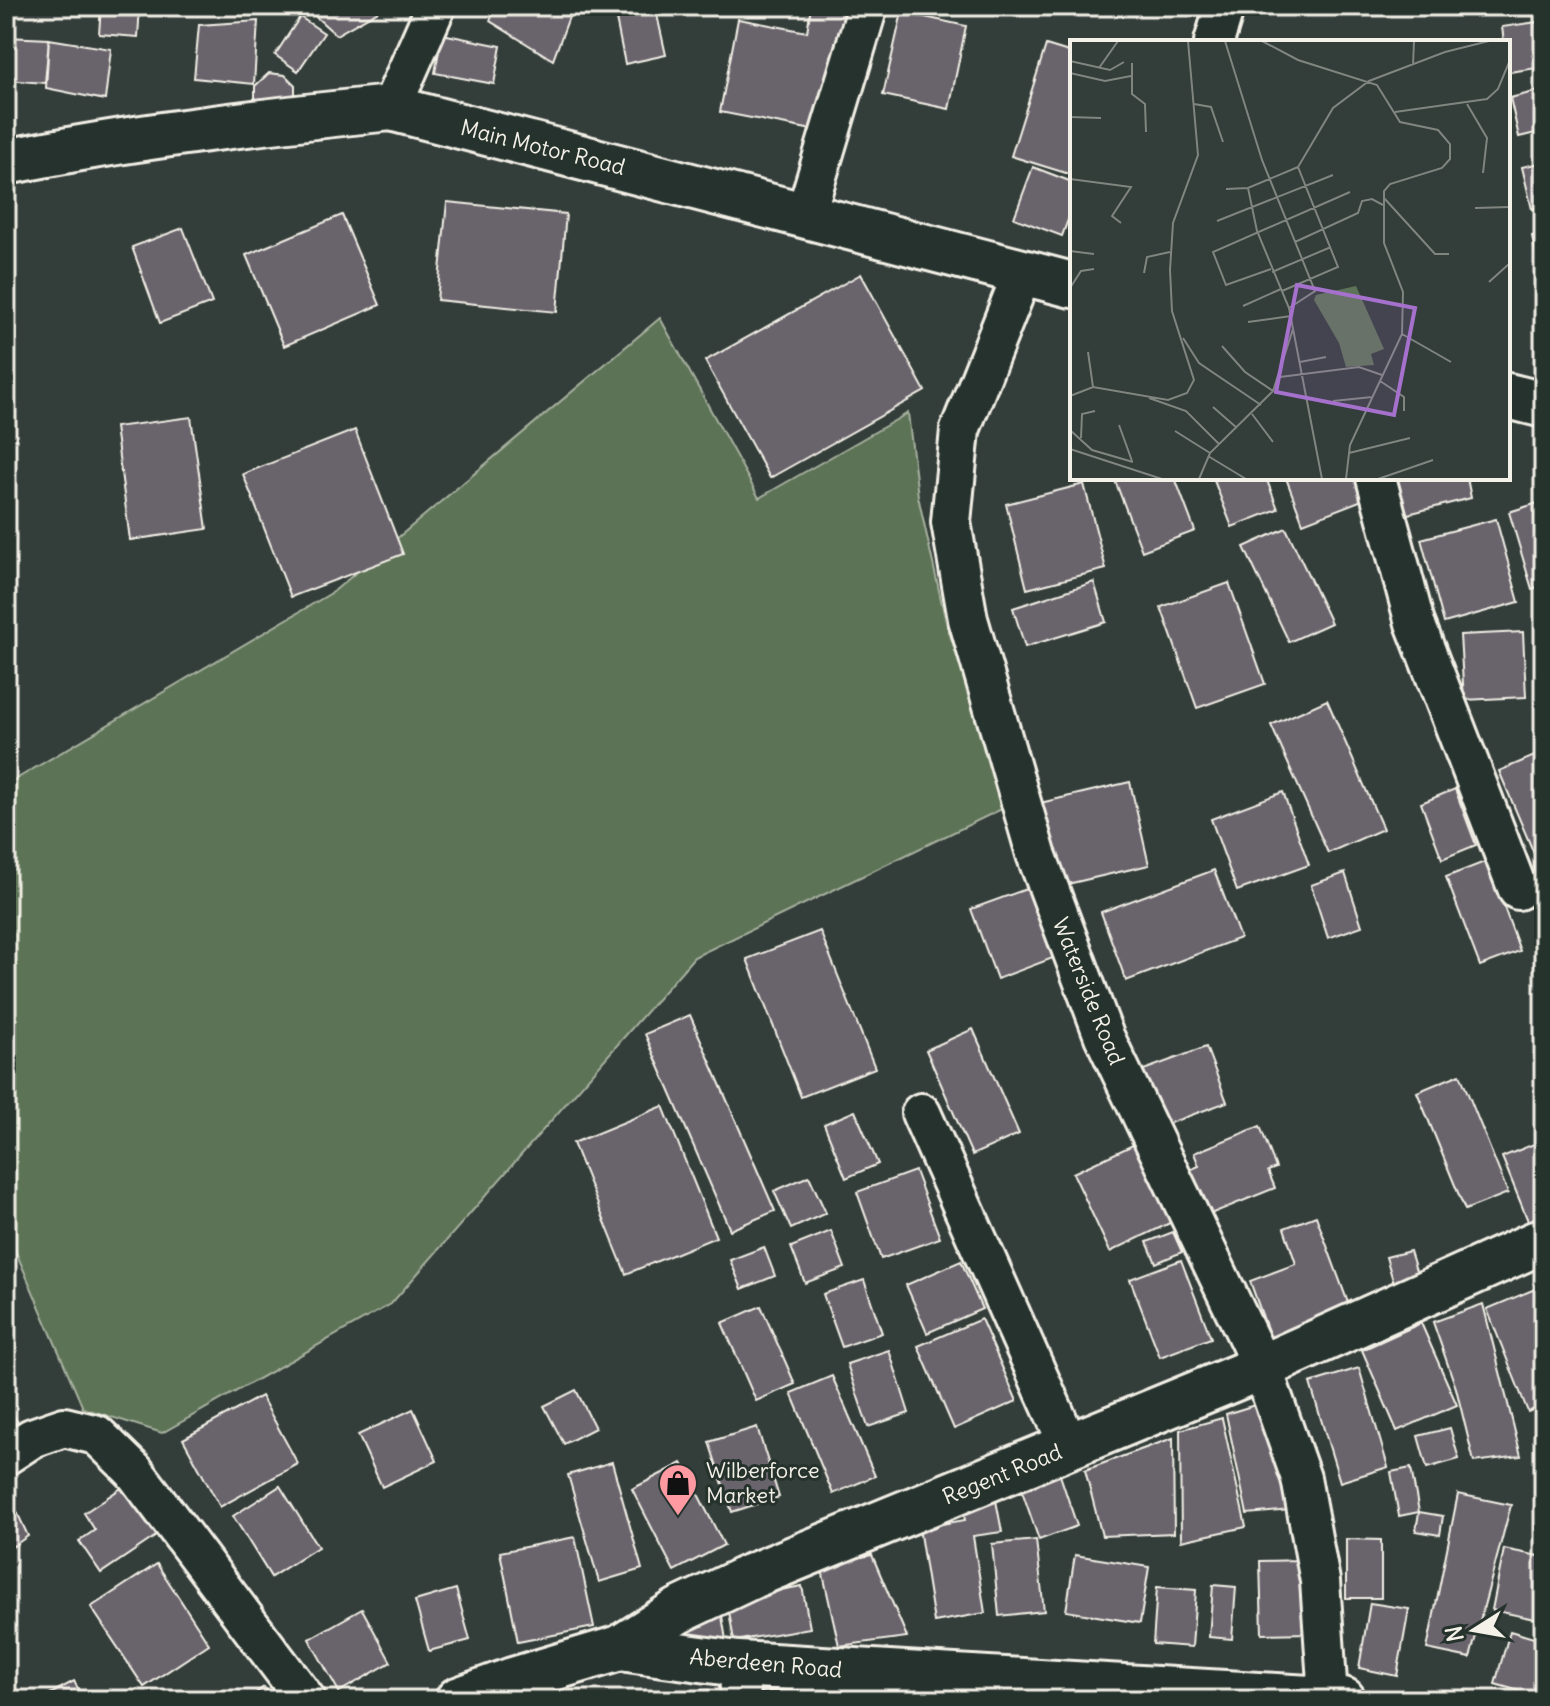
<svg xmlns="http://www.w3.org/2000/svg" width="1550" height="1706" viewBox="0 0 1550 1706" font-family="Delius,sans-serif">
<style>
.green{fill:#5d7357;stroke:#a8b2a0;stroke-width:2}
.building{fill:#69636c;stroke:#f4f1e8;stroke-width:2}
.lines{fill:none;stroke-linecap:round;stroke-linejoin:round}
.street-casing{stroke:#f4f1e8;stroke-width:44}
.secondary-casing{stroke:#f4f1e8;stroke-width:50}
.street{stroke:#26332d;stroke-width:38}
.secondary{stroke:#26332d;stroke-width:44}
.labels{text-anchor:middle;dominant-baseline:central;stroke-width:6;stroke-linejoin:round;paint-order:stroke}
.street-label{font-size:22px;fill:#f4f1e8;stroke:#26332d}
.poi-label{font-size:22px;fill:#f4f1e8;stroke:#26332d;text-anchor:start}
.inset-road{fill:none;stroke:#808580;stroke-width:2}
.view{fill:#a571cd;fill-opacity:0.15;stroke:#a571cd;stroke-width:4}
.inset-edge{fill:none;stroke:#f4f1e8;stroke-width:4}
</style>
<rect width="100%" height="100%" fill="#333d3a"/>
<filter id="ink" filterUnits="userSpaceOnUse"><feTurbulence type="fractalNoise" baseFrequency=".0125" numOctaves="2"/><feDisplacementMap in="SourceGraphic" scale="16" xChannelSelector="R" yChannelSelector="G"/><feConvolveMatrix kernelMatrix="1 2 1 2 8 2 1 2 1" color-interpolation-filters="sRGB"/></filter>
<g filter="url(#ink)">
<path class="green" d="M660,318L759,498L908,413L918,496L946,622L1006,807L694,957L391,1304L162,1433L83,1408L6,1229V785L333,592Z"/>
<g class="building">
<path d="M101,6H140L138,37L99,34Z"/>
<path d="M183,6H254L253,13Z"/>
<path d="M304,6H387L336,35Z"/>
<path d="M496,6H573L553,60L490,21Z"/>
<path d="M655,6L666,55L625,64L615,14Z"/>
<path d="M811,6H846L823,132L720,112L738,19L807,32Z"/>
<path d="M902,12L966,26L949,109L883,95Z"/>
<path d="M300,17L324,33L298,71L275,55Z"/>
<path d="M258,21L254,84L194,78L199,25Z"/>
<path d="M1544,21V67L1509,72L1508,42H1504L1502,27Z"/>
<path d="M442,34L501,46L494,84L435,73Z"/>
<path d="M6,37L49,39L45,83L6,80Z"/>
<path d="M49,39L111,49L105,100L46,88Z"/>
<path d="M1046,45L1072,53V175L1011,156Z"/>
<path d="M269,73L285,75L295,85V103L266,114L255,101V86Z"/>
<path d="M1538,91L1544,131L1519,137L1510,98Z"/>
<path d="M1544,162V206L1532,209L1522,167Z"/>
<path d="M1033,167L1072,182V209L1062,236L1014,218Z"/>
<path d="M447,202L566,214L557,312L437,300Z"/>
<path d="M342,215L380,305L284,346L246,255Z"/>
<path d="M183,228L212,303L160,323L132,247Z"/>
<path d="M1544,233V290L1532,236Z"/>
<path d="M861,274L925,391L770,478L705,361Z"/>
<path d="M191,417L207,529L130,540L115,427Z"/>
<path d="M355,430L403,554L291,597L243,474Z"/>
<path d="M1114,478H1175L1195,531L1142,551Z"/>
<path d="M1213,478H1266L1278,509L1232,527Z"/>
<path d="M1286,478H1357L1365,499L1303,523Z"/>
<path d="M1395,478H1467L1471,498L1400,516Z"/>
<path d="M1084,484L1106,569L1027,589L1006,504Z"/>
<path d="M1544,501V585L1532,589L1509,512Z"/>
<path d="M1496,519L1519,602L1444,623L1421,539Z"/>
<path d="M1286,528L1331,623L1289,642L1244,547Z"/>
<path d="M1094,582L1106,622L1025,647L1013,608Z"/>
<path d="M1229,583L1265,684L1197,708L1161,607Z"/>
<path d="M1523,632L1526,697L1464,700L1460,635Z"/>
<path d="M1327,700L1383,829L1328,853L1271,725Z"/>
<path d="M1544,752V877L1499,771Z"/>
<path d="M1130,782L1149,865L1059,886L1040,803Z"/>
<path d="M1455,789L1476,845L1442,859L1421,803Z"/>
<path d="M1283,792L1309,865L1237,891L1211,819Z"/>
<path d="M1487,861L1520,951L1480,966L1446,877Z"/>
<path d="M1214,870L1240,938L1126,981L1101,912Z"/>
<path d="M1345,873L1362,926L1328,938L1311,885Z"/>
<path d="M1029,888L1053,958L997,979L971,909Z"/>
<path d="M820,931L875,1068L801,1097L747,959Z"/>
<path d="M1544,961V990L1535,964Z"/>
<path d="M690,1015L775,1211L730,1230L645,1034Z"/>
<path d="M973,1029L1019,1134L972,1155L926,1050Z"/>
<path d="M1206,1047L1227,1102L1140,1134L1119,1079Z"/>
<path d="M1543,1062H1544V1091L1535,1065Z"/>
<path d="M1460,1074L1508,1193L1465,1210L1417,1092Z"/>
<path d="M663,1106L716,1237L626,1274L573,1143Z"/>
<path d="M855,1111L878,1164L846,1178L824,1124Z"/>
<path d="M1260,1126L1276,1168L1268,1171L1275,1188L1193,1221L1175,1176L1199,1166L1194,1153Z"/>
<path d="M1544,1140V1215L1528,1221L1502,1157Z"/>
<path d="M1137,1143L1174,1221L1110,1252L1073,1173Z"/>
<path d="M915,1171L940,1238L881,1259L857,1192Z"/>
<path d="M809,1176L826,1213L791,1229L774,1191Z"/>
<path d="M1316,1216L1351,1311L1271,1340L1250,1281L1296,1264L1284,1228Z"/>
<path d="M831,1231L845,1268L805,1283L791,1247Z"/>
<path d="M1173,1232L1182,1252L1156,1263L1147,1242Z"/>
<path d="M764,1247L775,1276L742,1289L730,1260Z"/>
<path d="M1410,1251L1422,1290L1398,1297L1386,1257Z"/>
<path d="M1181,1260L1211,1338L1160,1357L1130,1279Z"/>
<path d="M961,1261L982,1309L927,1333L906,1285Z"/>
<path d="M864,1280L882,1333L842,1347L823,1294Z"/>
<path d="M1535,1289L1544,1311V1405L1528,1412L1487,1309Z"/>
<path d="M1483,1304L1521,1456L1474,1462L1456,1388L1433,1322Z"/>
<path d="M761,1306L795,1384L756,1401L722,1323Z"/>
<path d="M981,1319L1017,1401L954,1429L918,1346Z"/>
<path d="M1421,1323L1457,1405L1397,1431L1362,1350Z"/>
<path d="M889,1350L909,1413L868,1427L847,1364Z"/>
<path d="M1359,1368L1388,1467L1340,1482L1310,1383Z"/>
<path d="M832,1376L875,1476L833,1494L791,1393Z"/>
<path d="M576,1390L595,1428L564,1444L544,1406Z"/>
<path d="M261,1396L298,1464L220,1507L183,1439Z"/>
<path d="M6,1403L20,1426L6,1435Z"/>
<path d="M1258,1404L1303,1509L1247,1514L1226,1414Z"/>
<path d="M413,1409L437,1461L382,1487L358,1435Z"/>
<path d="M1222,1418L1246,1527L1181,1541L1180,1430Z"/>
<path d="M757,1427L779,1497L732,1512L709,1442Z"/>
<path d="M1450,1428L1459,1459L1427,1468L1418,1436Z"/>
<path d="M1173,1438L1174,1533L1102,1536L1085,1470Z"/>
<path d="M612,1462L642,1569L599,1582L568,1475Z"/>
<path d="M682,1463L724,1545L674,1571L632,1489Z"/>
<path d="M1411,1468L1419,1512L1399,1516L1391,1472Z"/>
<path d="M1059,1472L1077,1526L1039,1540L1020,1485Z"/>
<path d="M135,1479L168,1528L101,1573L79,1541L95,1530L84,1513Z"/>
<path d="M280,1486L318,1547L271,1577L233,1516Z"/>
<path d="M6,1488L28,1536L6,1551Z"/>
<path d="M1458,1494L1511,1505L1470,1658L1427,1649Z"/>
<path d="M995,1495L1002,1532L973,1536L985,1613L934,1622L919,1528L965,1520L961,1501Z"/>
<path d="M1543,1496L1544,1497V1531L1536,1529Z"/>
<path d="M1419,1512L1443,1516L1440,1535L1416,1531Z"/>
<path d="M575,1537L594,1627L518,1642L500,1552Z"/>
<path d="M1346,1539L1381,1540V1598H1346Z"/>
<path d="M1036,1540L1044,1611L999,1616L992,1544Z"/>
<path d="M1504,1549L1544,1557V1621L1492,1610Z"/>
<path d="M872,1555L907,1637L839,1646L821,1565Z"/>
<path d="M1075,1555L1149,1567L1140,1623L1066,1611Z"/>
<path d="M1306,1560L1308,1633L1262,1634L1260,1561Z"/>
<path d="M157,1564L209,1644L144,1687L91,1607Z"/>
<path d="M1213,1585L1236,1587L1232,1639L1209,1637Z"/>
<path d="M802,1586L810,1628L734,1641L727,1600Z"/>
<path d="M1157,1587L1196,1590L1192,1647L1153,1644Z"/>
<path d="M456,1589L470,1640L429,1651L415,1601Z"/>
<path d="M1370,1603L1409,1609L1397,1676L1359,1668Z"/>
<path d="M362,1609L391,1662L339,1692L309,1639Z"/>
<path d="M722,1616L726,1640L690,1647L685,1623Z"/>
<path d="M1510,1631L1544,1641V1698L1495,1684Z"/>
<path d="M74,1681L84,1700H39Z"/>
<path d="M264,1687L274,1700H246Z"/>
<path d="M805,1689V1700H749V1693Z"/>
<path d="M709,1690L710,1700H691L690,1692Z"/>
<path d="M822,1694L888,1696V1700H822Z"/>
</g>
<g class="lines">
<defs>
<g id="street">
<path d="M1214,42L1225,6"/>
<path d="M391,108L436,6"/>
<path d="M805,216L868,6"/>
<path d="M1023,272L960,430L951,522L968,619L1036,854L1104,1036L1262,1367L1301,1478L1320,1581L1328,1697"/>
<path d="M1376,478L1415,623L1518,890"/>
<path d="M921,1113L1069,1446"/>
<path d="M6,1455L32,1438L64,1427L97,1435L134,1471L306,1700"/>
<path d="M738,1664L741,1700"/>
</g>
<g id="secondary">
<path d="M6,162C133,136 263,121 391,108L1072,285"/>
<path d="M1508,396L1544,405"/>
<path d="M620,1648L738,1664L1343,1700"/>
<path d="M458,1700L513,1680L620,1648L678,1611L752,1576L1262,1367L1544,1240"/>
</g>
</defs>
<use href="#street" class="street-casing"/>
<use href="#secondary" class="secondary-casing"/>
<use href="#street" class="street"/>
<use href="#secondary" class="secondary"/>
</g>
</g>
<defs>
<symbol id="shop-pin" viewBox="-11 -11 22 30"><path d="M0 17L-7.5 6A9.5 9.5 0 1 1 7.5 6Z" fill="#ff9aa2" stroke="#26332d"/><path d="M-5-2.5h2.3a2.7 3.5 0 0 1 5.4 0H5L5.5 6h-11ZM-1.5-2.5h3a1.5 2.3 0 0 0-3 0Z" fill="#111"/></symbol>
</defs>
<g fill-rule="evenodd">
<use href="#shop-pin" x="656" y="1461" width="44" height="60"/>
</g>
<g class="labels">
<g class="street-label">
<text transform="translate(543 147) rotate(14)">Main Motor Road</text>
<text transform="translate(1089 991) rotate(68)">Waterside Road</text>
<text transform="translate(1002 1474) rotate(-22)">Regent Road</text>
<text transform="translate(766 1663) rotate(5)">Aberdeen Road</text>
</g>
<g class="poi-label">
<text x="706" y="1470">Wilberforce<tspan x="706" dy="25">Market</tspan></text>
</g>
</g>
<g transform="translate(1070 40)">
<rect width="440" height="440" fill="#333d3a"/>
<path d="M286,246L314,309L301,314L304,325L276,327L269,303L244,260L246,255Z" fill="#5d7357"/>
<path class="inset-road" d="M155,1L192,120L245,251L219,268M192,1L228,20L307,45L330,82L368,90L380,104V119L372,128L320,144L314,151V203L333,252L332,294L280,405L276,439M0,21L40,30L54,22M62,23V54L75,64L76,92M343,25L344,1M29,28L48,1M0,33L35,41L61,36M124,64L141,67L153,102M397,64L417,98L413,133M325,72L417,59L428,49L440,20M0,77L31,78M0,139L61,147L42,176L51,183M178,148L187,191L219,268L252,439M156,149L178,148L228,127M314,158L365,214H379M405,168L440,167M147,181L263,135M225,202L288,173L292,161L302,159L313,165M0,211L24,214M201,229L156,245L143,212L280,152M202,232L261,207M74,233L77,217L100,212M419,242L440,223M0,248L11,231L24,229M212,251L268,227L228,127L263,68L299,41L375,12L419,1M173,266L211,249M178,282L221,276M332,294L381,322M113,298L129,323L191,365M152,306L175,332L203,351M18,312L23,347M230,322L256,317M210,337L289,327L312,335M310,341L334,357V371M0,356L23,347L98,360L117,353L124,340L102,271L100,230L103,183L128,115L118,1M79,358L116,371L149,404M263,361L302,357M143,367L167,388M182,374L203,402M49,385L62,421M0,390L22,410L63,422M105,391L140,413M11,398L12,374L25,371M0,409L92,439M279,413L340,398M138,416L176,439M129,439L140,413L203,351L223,289M308,439L363,420"/>
<path class="view" d="M227,245L345,268L324,375L206,352Z"/>
<rect width="440" height="440" class="inset-edge"/>
</g>
<rect width="1550" height="1706" fill="none" stroke="#26332d" stroke-width="32"/>
<rect x="16" y="16" width="1518" height="1674" fill="none" stroke="#f4f1e8" stroke-width="3" filter="url(#ink)"/>
<g transform="translate(1474 1630) rotate(259)" stroke="#26332d" stroke-width="6" paint-order="stroke">
<path d="M0-6L14 30L0 20L-14 30Z" fill="#f4f1e8"/>
<text y="-12" font-size="22" font-weight="bold" text-anchor="middle" fill="#f4f1e8">N</text>
</g>
</svg>
